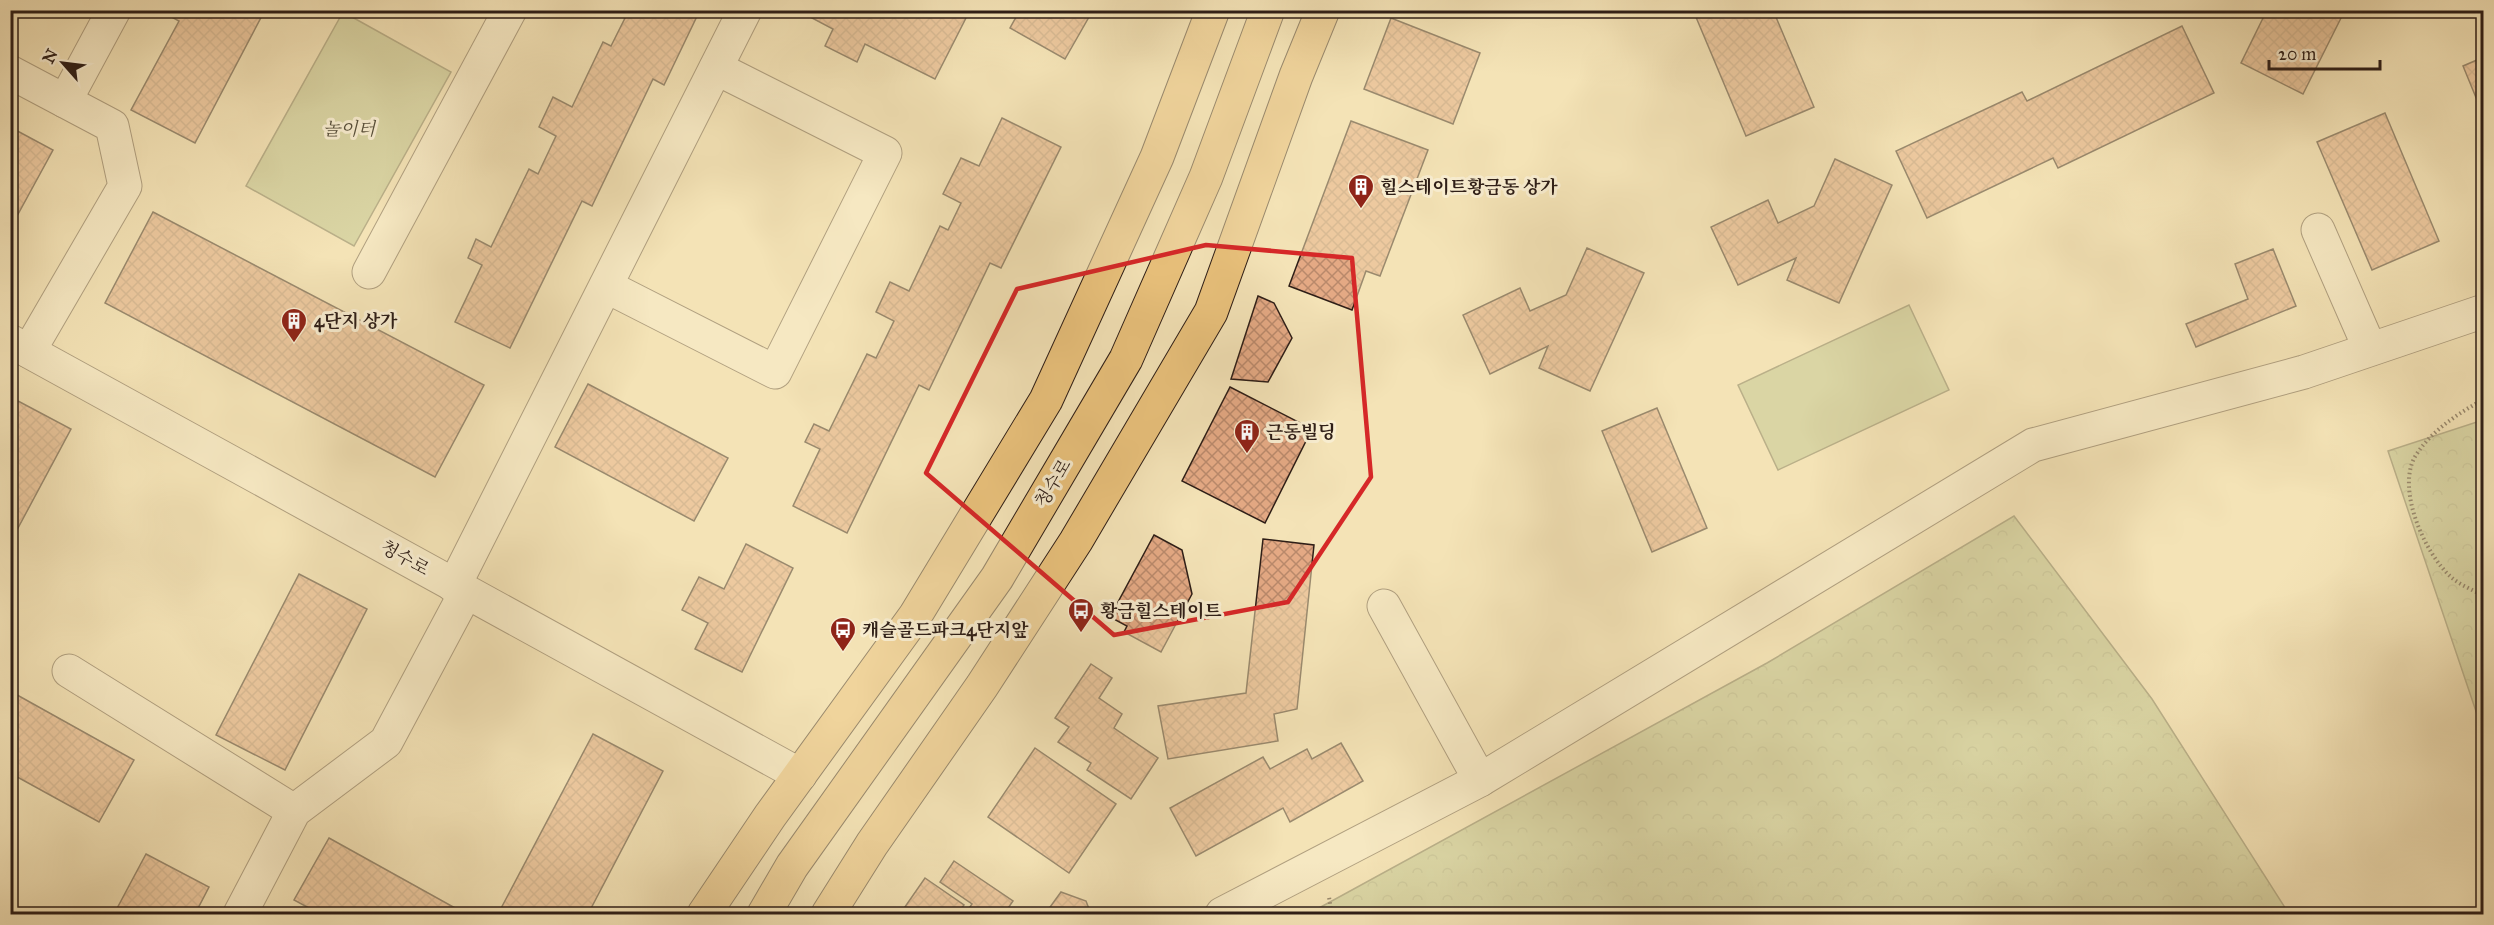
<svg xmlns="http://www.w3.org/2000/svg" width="2494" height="925" viewBox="0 0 2494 925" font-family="'IM FELL Great Primer','Noto Serif KR',serif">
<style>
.forest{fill:url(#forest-crowns);stroke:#747152;stroke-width:1.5}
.green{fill:#bbc48e;stroke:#747152;stroke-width:1.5}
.building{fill:url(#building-cross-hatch);stroke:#2e1e17;stroke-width:1.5}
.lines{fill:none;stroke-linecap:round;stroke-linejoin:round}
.minor-casing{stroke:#604f3f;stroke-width:35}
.major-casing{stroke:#2e1e17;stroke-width:35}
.path{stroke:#2e1e17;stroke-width:4;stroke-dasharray:1.5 3;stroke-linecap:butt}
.minor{stroke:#f8edd0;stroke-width:33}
.major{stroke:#eac27c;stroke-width:33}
.marked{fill:none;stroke:#d62828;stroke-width:4.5;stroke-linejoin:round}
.labels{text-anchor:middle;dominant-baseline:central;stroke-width:6;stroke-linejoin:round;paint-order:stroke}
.park-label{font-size:18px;font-style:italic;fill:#58503b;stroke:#f8edd0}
.poi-label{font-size:18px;font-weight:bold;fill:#2e1e17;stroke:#f8edd0;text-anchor:start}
.street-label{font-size:18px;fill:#2e1e17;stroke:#f8edd0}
</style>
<defs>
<pattern id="forest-crowns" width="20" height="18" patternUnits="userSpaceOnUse" patternTransform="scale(1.5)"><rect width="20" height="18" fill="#bbc48e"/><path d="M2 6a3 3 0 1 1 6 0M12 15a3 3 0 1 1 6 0" fill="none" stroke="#a1a87a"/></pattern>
<pattern id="building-cross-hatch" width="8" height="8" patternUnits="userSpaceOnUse" patternTransform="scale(1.5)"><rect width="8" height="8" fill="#e4a984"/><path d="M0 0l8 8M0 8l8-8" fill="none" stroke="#b9896b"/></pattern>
</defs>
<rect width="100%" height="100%" fill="#f4e3b7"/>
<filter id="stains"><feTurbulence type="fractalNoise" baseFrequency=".00333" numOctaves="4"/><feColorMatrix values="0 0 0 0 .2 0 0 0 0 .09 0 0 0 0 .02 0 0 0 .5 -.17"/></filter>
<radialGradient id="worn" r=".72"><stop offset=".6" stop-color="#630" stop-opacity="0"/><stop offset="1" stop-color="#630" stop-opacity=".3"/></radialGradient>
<g class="forest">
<path d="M2483,420H2484L2483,732L2388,451Z"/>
<path d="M2014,516L2152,699L2289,914H1308L1767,663Z"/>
</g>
<g class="green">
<path d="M343,12L451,72L354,246L246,186Z"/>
<path d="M1909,305L1949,390L1778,470L1738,385Z"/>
</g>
<g class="building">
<path d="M168,10H265L195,143L131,110L179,21L166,14Z"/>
<path d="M609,10H700L664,85L653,79L592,206L582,201L510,348L455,322L482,265L468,258L476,239L491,247L529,169L538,174L556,136L539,127L553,97L572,107L603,42L611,46L625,18Z"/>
<path d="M797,10H961L968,14L935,79L865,44L857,62L825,46L833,29Z"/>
<path d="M1020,10H1093L1065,59L1010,28Z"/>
<path d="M1693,10H1773L1814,107L1746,136Z"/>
<path d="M2267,10H2345L2303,94L2241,63Z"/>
<path d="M1391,18L1480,53L1453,124L1364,89Z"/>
<path d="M2182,26L2214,93L2058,168L2053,158L1927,218L1896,151L2022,92L2027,101Z"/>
<path d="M2484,57V117L2463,66Z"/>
<path d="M2385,113L2439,241L2372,270L2317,142Z"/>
<path d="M1002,118L1061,147L1001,268L990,263L929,390L919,385L847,533L793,506L820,449L805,442L814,424L829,431L867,354L876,358L894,321L876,312L890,282L909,291L940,226L948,230L961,203L943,194L961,158L979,166Z"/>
<path d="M1351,121L1428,150L1380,276L1366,271L1352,310L1289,286Z"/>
<path d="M10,127L53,150L17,216L10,213Z"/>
<path d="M1835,159L1892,185L1839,303L1787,280L1796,258L1738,285L1711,227L1768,200L1778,223L1814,206Z"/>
<path d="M153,212L484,385L435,477L105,303Z"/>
<path d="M1587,248L1644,273L1590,391L1539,368L1548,346L1490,374L1463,315L1520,288L1530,311L1566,295Z"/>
<path d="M2273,249L2296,306L2196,347L2186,324L2248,299L2235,264Z"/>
<path d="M1258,296L1274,303L1292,338L1268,382L1231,379Z"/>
<path d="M588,384L728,458L694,521L555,447Z"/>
<path d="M1230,387L1312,429L1265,523L1182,481Z"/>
<path d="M18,401L71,429L10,543V416Z"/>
<path d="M1657,408L1707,528L1652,552L1602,431Z"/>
<path d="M1154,535L1182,550L1192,594L1161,652L1124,632L1127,626L1110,617Z"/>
<path d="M1263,539L1314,545L1297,709L1274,714L1278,741L1168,759L1158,706L1246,693Z"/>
<path d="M746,544L793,568L742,672L695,649L708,623L682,610L699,577L724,589Z"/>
<path d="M299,574L367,609L285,770L216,735Z"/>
<path d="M1091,664L1112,678L1099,698L1122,714L1114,728L1158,758L1131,799L1087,770L1091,763L1058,742L1069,727L1055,718Z"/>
<path d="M10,691L134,760L99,822L10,773Z"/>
<path d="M593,734L663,771L588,914H498Z"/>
<path d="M1341,743L1363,781L1290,822L1283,808L1196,856L1170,808L1263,757L1270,769L1307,749L1312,759Z"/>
<path d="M1035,748L1116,804L1069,873L988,817Z"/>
<path d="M329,838L466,914H320L294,900Z"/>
<path d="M146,854L209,887L195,914H114Z"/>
<path d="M954,861L1013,901L1004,914H965L972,904L940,882Z"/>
<path d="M925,878L964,905L957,914H900Z"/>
<path d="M1061,892L1086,901L1091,914H1045Z"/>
</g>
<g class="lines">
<defs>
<g id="minor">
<path d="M10,72L112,126L125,186L29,351"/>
<path d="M65,101L114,10"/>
<path d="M2318,230L2370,349"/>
<path d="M369,272L510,10"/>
<path d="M606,286L775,372L885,153L716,68"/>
<path d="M10,341L800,775"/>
<path d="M454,586L745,10"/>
<path d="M1384,606L1480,780"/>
<path d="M69,671L294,811"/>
<path d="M240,914L294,811L386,742L466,592"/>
<path d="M1222,914L1480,780L2033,445L2304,372L2484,311"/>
</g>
<g id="major">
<path d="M704,914L770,816L915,616L1046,400L1157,157L1213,10"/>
<path d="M764,914L792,866L997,578L1126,359L1206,177L1268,10"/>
<path d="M828,914L872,844L982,686L1076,541L1211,312L1296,76L1323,10"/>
</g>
</defs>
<use href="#minor" class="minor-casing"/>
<use href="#major" class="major-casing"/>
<g class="path">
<path d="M2484,399C2459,413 2432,430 2416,455C2395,488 2425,554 2451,577C2460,585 2473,590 2484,596"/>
<path d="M1325,914L1331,910L1329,897"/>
</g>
<use href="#minor" class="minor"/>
<use href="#major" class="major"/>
</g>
<path d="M0 0H2494V925H0ZM1206,245L1352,258L1371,477L1288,602L1114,635L926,473L1017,289Z" fill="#f4e3b7" fill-opacity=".55" fill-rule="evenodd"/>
<path class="marked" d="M1206,245L1352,258L1371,477L1288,602L1114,635L926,473L1017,289Z"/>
<defs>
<symbol id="building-pin" viewBox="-11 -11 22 30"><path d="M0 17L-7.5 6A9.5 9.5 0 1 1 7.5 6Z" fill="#8f2418" stroke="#f8edd0"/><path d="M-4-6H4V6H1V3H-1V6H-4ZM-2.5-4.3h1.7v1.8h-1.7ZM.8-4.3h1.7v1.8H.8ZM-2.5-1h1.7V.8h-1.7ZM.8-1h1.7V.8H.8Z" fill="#fff"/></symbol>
<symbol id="bus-pin" viewBox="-11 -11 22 30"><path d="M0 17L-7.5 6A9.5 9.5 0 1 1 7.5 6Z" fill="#8f2418" stroke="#f8edd0"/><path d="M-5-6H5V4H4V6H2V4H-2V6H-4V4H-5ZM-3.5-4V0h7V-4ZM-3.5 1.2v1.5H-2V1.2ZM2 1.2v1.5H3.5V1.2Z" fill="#fff"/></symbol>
</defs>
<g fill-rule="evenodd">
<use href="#building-pin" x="1346" y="172" width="30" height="40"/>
<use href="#building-pin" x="279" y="306" width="30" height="40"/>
<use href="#building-pin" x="1232" y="417" width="30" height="40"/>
<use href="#bus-pin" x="1066" y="596" width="30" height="40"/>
<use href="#bus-pin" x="828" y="615" width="30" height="40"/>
</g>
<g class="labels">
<g class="park-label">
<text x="349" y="129">놀이터</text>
</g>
<g class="poi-label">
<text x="1380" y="187">힐스테이트황금동 상가</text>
<text x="314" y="321">4단지 상가</text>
<text x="1266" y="432">근동빌딩</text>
<text x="1100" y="611">황금힐스테이트</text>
<text x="862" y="630">캐슬골드파크4단지앞</text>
</g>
<g class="street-label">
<text transform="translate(1053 483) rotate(-59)">청수로</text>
<text transform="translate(405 558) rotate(29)">청수로</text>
</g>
</g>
<rect width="2494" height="925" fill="none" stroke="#f4e3b7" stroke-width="36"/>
<rect x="12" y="12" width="2470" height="901" fill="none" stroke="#2e1e17" stroke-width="3"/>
<rect x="18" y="18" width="2458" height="889" fill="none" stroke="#2e1e17" stroke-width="1.5"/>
<g transform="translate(63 63) rotate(298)" stroke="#f8edd0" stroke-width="4.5" paint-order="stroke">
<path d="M0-4.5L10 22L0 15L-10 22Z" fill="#2e1e17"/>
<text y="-9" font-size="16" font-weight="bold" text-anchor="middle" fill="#2e1e17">N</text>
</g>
<path d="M2269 60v9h111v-9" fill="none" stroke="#2e1e17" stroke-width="3"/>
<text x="2278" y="60" font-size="18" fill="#2e1e17" stroke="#f8edd0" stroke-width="4.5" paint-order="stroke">20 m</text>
<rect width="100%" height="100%" filter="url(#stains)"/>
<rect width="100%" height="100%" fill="url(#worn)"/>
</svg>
